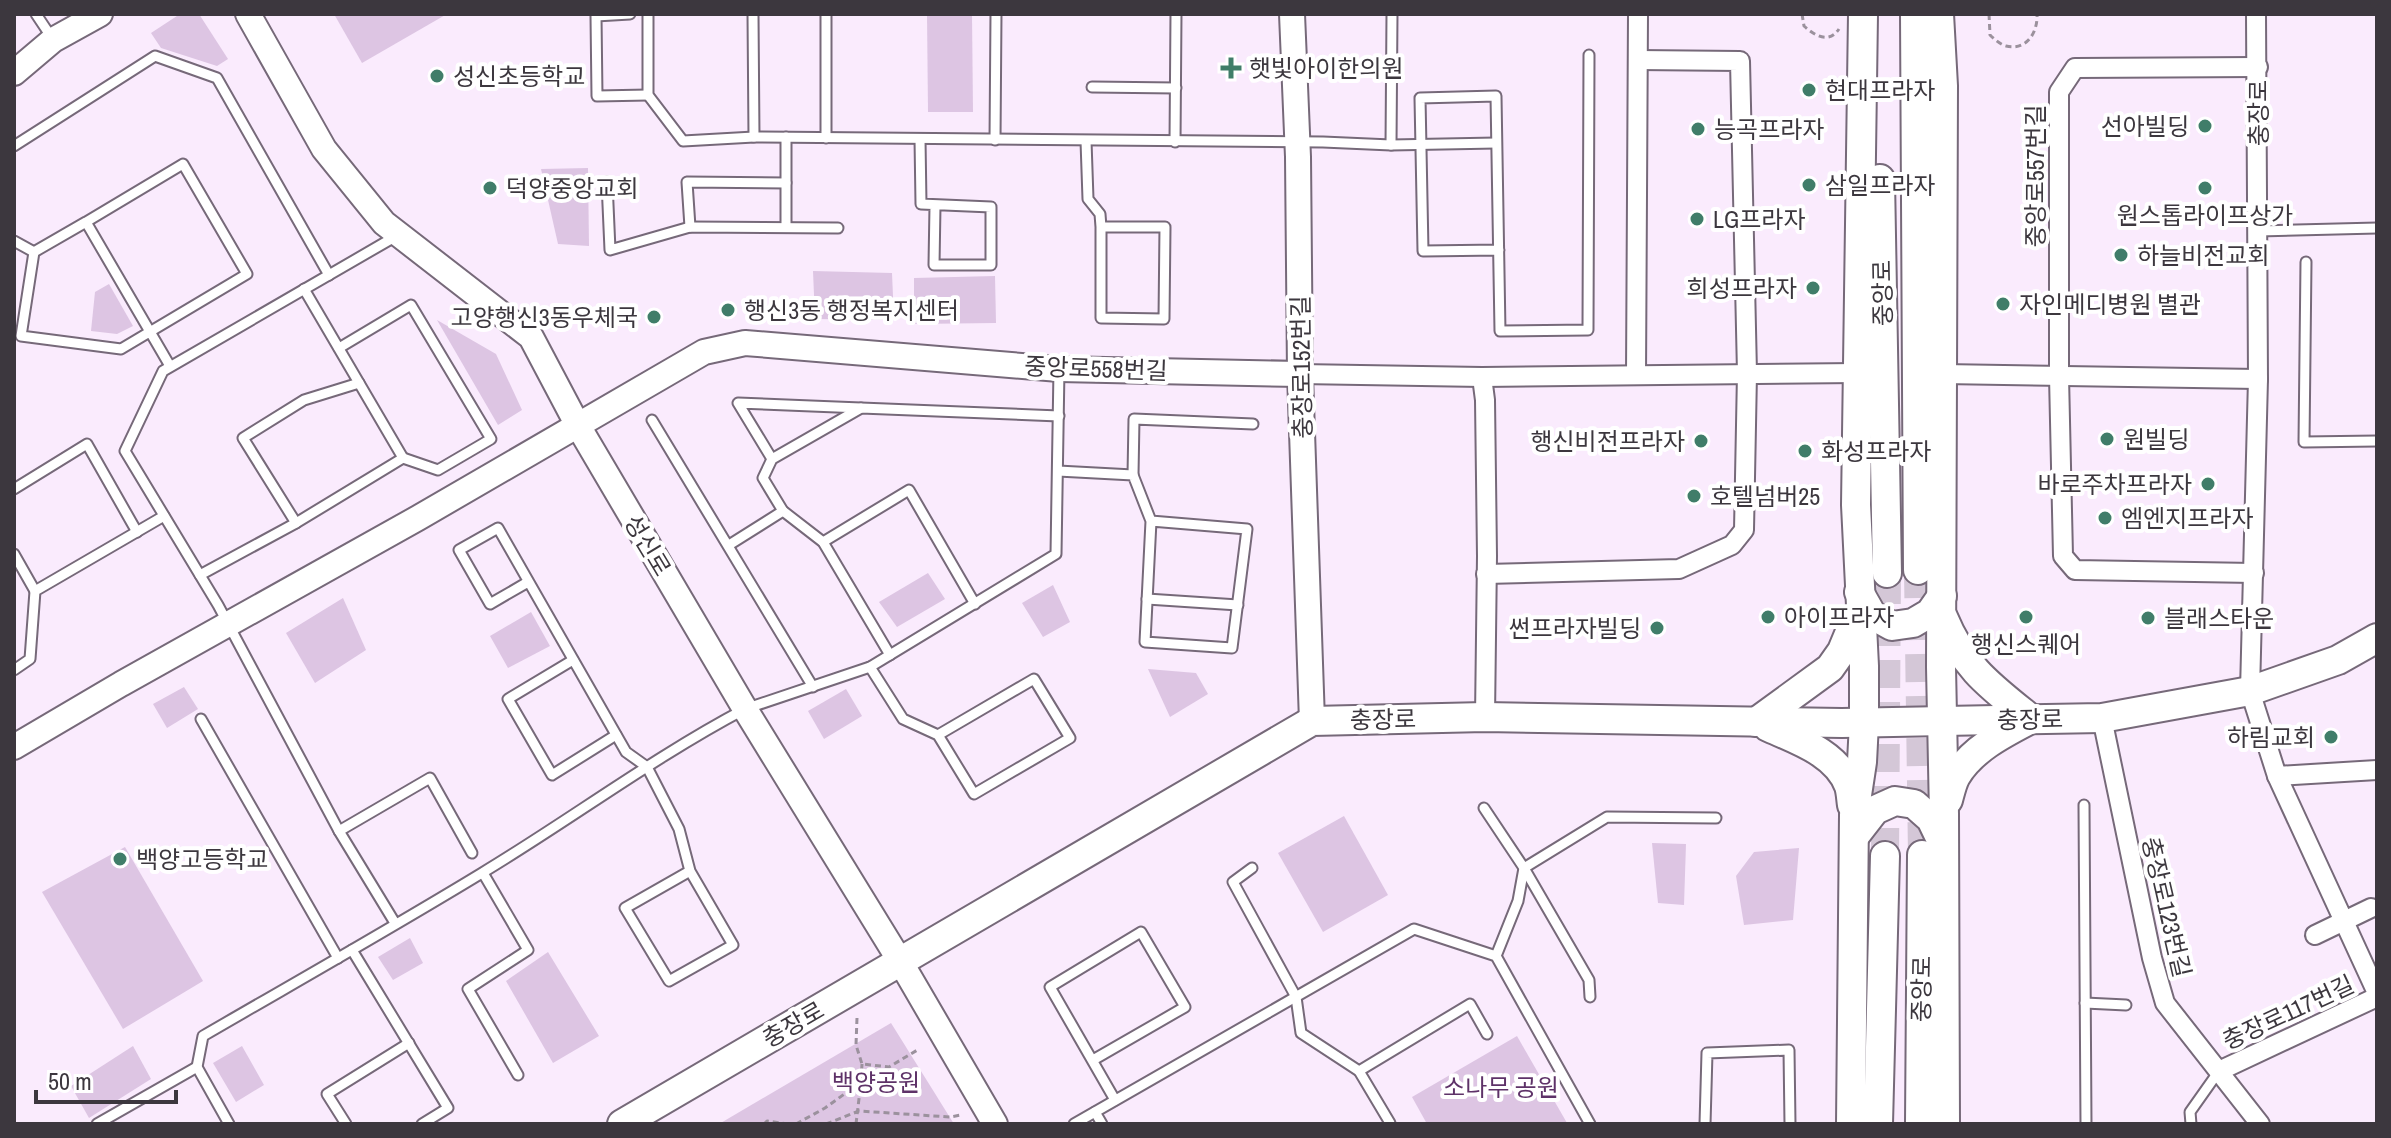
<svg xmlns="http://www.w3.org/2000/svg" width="2391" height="1138" viewBox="0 0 2391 1138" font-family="'Archivo Narrow','Noto Sans KR',sans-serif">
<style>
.green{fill:#ddc5e3}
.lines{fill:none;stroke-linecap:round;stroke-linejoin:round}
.primary-tunnel{stroke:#d4c7d7;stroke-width:28;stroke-dasharray:28 14;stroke-linecap:butt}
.lane-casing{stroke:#766979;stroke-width:13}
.street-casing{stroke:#766979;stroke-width:22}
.secondary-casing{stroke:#766979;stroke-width:28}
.primary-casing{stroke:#766979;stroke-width:32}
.path{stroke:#9b919d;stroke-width:3;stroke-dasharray:6 4;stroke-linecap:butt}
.lane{stroke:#fff;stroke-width:9}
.street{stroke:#fff;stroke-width:18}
.secondary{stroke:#fff;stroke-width:24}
.primary{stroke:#fff;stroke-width:28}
.poi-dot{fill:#407d69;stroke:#fff;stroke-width:3}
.labels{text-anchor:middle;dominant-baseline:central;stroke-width:8;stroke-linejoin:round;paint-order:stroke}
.poi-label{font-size:24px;fill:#3c373e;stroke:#fff;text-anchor:start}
.street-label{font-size:24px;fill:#3c373e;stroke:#fff}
.park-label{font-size:24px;fill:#5e3268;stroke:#fff}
</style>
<rect width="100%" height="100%" fill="#faebfd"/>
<g class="green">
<path d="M180,14H199L228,59L217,66L161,48L151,33Z"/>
<path d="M334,14H447L362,63Z"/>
<path d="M927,14H972L973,112H928Z"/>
<path d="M588,168L589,246L558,244L541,169Z"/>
<path d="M813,271L892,273L894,320L815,319Z"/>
<path d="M995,276L996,323L914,324V278Z"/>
<path d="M109,284L133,326L117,334L91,331L95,292Z"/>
<path d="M437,320L496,354L522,410L498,425Z"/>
<path d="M928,573L945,599L897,627L879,602Z"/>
<path d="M1053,585L1070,622L1043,637L1022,603Z"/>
<path d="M343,598L366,650L315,683L286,633Z"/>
<path d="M531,612L550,646L508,668L490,636Z"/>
<path d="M1148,669L1196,673L1208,694L1170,717Z"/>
<path d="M184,687L198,709L167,728L153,704Z"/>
<path d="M846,689L862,716L824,739L808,711Z"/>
<path d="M1344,816L1388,895L1323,932L1278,853Z"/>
<path d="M1652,843L1686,844L1684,905L1658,903Z"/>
<path d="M125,847L203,981L123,1029L42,892Z"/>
<path d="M1799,848L1793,920L1744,925L1736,876L1754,852Z"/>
<path d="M410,938L423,963L393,980L378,957Z"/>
<path d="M548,952L599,1036L553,1063L506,981Z"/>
<path d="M891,1023L954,1124H719Z"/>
<path d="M1517,1036L1567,1123L1427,1124L1412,1097Z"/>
<path d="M133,1046L151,1079L89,1118L71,1086Z"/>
<path d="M242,1046L264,1085L236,1102L213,1063Z"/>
</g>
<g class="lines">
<g class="primary-tunnel">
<path d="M1918,570L1922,855"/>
<path d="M1885,856L1887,573"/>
</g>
<defs>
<g id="lane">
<path d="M36,14L52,38"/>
<path d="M630,14L596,16L597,96L648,95"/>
<path d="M648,14V95L683,141L754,137L1323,142L1391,145L1496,143"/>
<path d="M753,14L754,137"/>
<path d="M826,14V138"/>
<path d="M1092,87L1176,88"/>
<path d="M920,139L921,204L991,207V265H934L935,206"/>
<path d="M995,140L996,14"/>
<path d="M1086,141L1088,199L1100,214L1101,227V318L1164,319L1165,227H1101"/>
<path d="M1175,142L1176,14"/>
<path d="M1391,145L1392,14"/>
<path d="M14,146L155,56L217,78L329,275"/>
<path d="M607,182L610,250L690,227L838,228"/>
<path d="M86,222L34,252L21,336L121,349L247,274L183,164L86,222L170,366"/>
<path d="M690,227L687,182L786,183"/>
<path d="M786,227V137"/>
<path d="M2258,231L2377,228"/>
<path d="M14,241L34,252"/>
<path d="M1499,250L1423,251L1420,98L1496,96C1497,174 1499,252 1500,331L1588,330L1589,55"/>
<path d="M2306,262L2304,442L2377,441"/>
<path d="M339,348L411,305L491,439L438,470L403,458"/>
<path d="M652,420L813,687"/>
<path d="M772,459L738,403L861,408"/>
<path d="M1058,471L1133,475L1151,521L1145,642L1232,648L1247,529L1151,521"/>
<path d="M1133,475L1134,419L1253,424"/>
<path d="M14,489L87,444L137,532"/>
<path d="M296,523L243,438L304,400L359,383"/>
<path d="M823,542L909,490L975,604"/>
<path d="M729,545L783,511"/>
<path d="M14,554L35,591"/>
<path d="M200,575L296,523L403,458L304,289"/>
<path d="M528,582L490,604L459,550L498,528L626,752L647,767L679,829L690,871L625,908L669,981L733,945L690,871"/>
<path d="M1147,599L1238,605"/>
<path d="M890,655L823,542L783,511L763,478L772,459L861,408L1059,416"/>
<path d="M573,660L508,699L552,775L616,735"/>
<path d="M870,667L903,719L938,735L974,794L1070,738L1034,679L938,735"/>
<path d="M14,670L30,659L35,591L164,516"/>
<path d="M201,719L338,958"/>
<path d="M2084,805L2086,1124"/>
<path d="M1484,808L1524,868L1589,980L1590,997"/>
<path d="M339,831L430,778L472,853"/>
<path d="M1252,868L1233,882L1296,997L1301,1033L1359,1071L1470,1004L1487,1034"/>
<path d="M483,873L528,950L468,989L518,1075"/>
<path d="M395,923L339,831L218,605L125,451L163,371L398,235"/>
<path d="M352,950L448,1108L422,1124"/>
<path d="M1496,956L1518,901L1524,868L1607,817L1716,818"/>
<path d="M2085,1003L2126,1005"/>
<path d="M1093,1060L1185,1007L1141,932L1050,987L1115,1100"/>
<path d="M1359,1071L1390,1123"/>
<path d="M1095,1112L1102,1124"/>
<path d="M97,1124L197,1067"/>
<path d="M229,1124L197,1067L203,1036C296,982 390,929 482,873C570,820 654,757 745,709L870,667L1056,554L1059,369"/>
<path d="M346,1124L327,1094L409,1043"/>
<path d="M1074,1124L1414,929L1496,956L1590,1124"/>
<path d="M1705,1124L1707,1053L1789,1050L1790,1124"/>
<path d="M2191,1124L2190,1112L2219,1071"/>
</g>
<g id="street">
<path d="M2256,14L2258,379L2250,691L2277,776L2377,993"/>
<path d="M1300,374L1482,377L1858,373"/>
<path d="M1943,374L2258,379"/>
<path d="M1636,375L1638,14"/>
<path d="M1482,377L1485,400L1487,556L1485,717"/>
<path d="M2254,573L2075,570L2063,556L2059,376V92L2075,68L2258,67"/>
<path d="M1486,574L1679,569L1732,545L1744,530L1747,373L1740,61L1638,60"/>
<path d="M2102,718L2152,958L2165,1003L2260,1124"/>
<path d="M2277,776L2377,770"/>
<path d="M2315,935L2371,908"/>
<path d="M2219,1071L2377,997"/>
</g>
<g id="secondary">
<path d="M248,14L324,149L384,223L531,337L577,424L745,709L900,961L995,1124"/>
<path d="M1292,14L1298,157L1300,374L1312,721"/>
<path d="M14,73L53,40L100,14"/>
<path d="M14,747L121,684L418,518L704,352L745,343L1059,369L1300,374"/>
</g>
<g id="primary">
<path d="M1915,14L1918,570"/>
<path d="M1939,14L1943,86L1941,667L1944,814L1945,1124"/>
<path d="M1880,179L1887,573"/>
<path d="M1859,592L1872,615L1892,626L1913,623L1930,613L1942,596"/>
<path d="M1943,617C1964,668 1990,686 2031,719C2004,733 1972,749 1956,776C1952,783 1950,793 1948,800"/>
<path d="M1756,722L1830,668L1842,651L1857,615"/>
<path d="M1768,727C1797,740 1837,753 1849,786C1851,792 1851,799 1852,805"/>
<path d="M1854,837L1875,810L1895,801L1914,804L1931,819L1944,846"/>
<path d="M622,1124L1312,721L1485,717L1842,723L2102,718L2250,691L2338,660L2377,638"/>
<path d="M1851,1124L1854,815L1862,762L1864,723V666L1856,505L1863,14"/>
<path d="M1878,1124L1885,856"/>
<path d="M1920,1124L1922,855"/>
</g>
</defs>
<use href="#lane" class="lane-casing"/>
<use href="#street" class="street-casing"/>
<use href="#secondary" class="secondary-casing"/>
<use href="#primary" class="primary-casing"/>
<g class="path">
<path d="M1802,14L1804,26C1815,36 1829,44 1839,29"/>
<path d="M1989,14L1990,35C1994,39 2001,45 2006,46C2027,51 2038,32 2037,14"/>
<path d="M857,1018L856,1045L862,1064L889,1067L919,1049"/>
<path d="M764,1124L767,1121L788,1124"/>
<path d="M796,1124L825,1108L861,1082L862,1064"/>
<path d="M826,1124L859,1111L950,1117L961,1115"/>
<path d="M856,1124L861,1082"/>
</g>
<use href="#lane" class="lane"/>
<use href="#street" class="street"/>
<use href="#secondary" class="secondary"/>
<use href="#primary" class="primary"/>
</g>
<g class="poi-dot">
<path d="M1227 56h8v8h8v8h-8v8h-8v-8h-8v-8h8z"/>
<circle cx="437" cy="76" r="8"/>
<circle cx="1809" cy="90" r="8"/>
<circle cx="2205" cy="126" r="8"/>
<circle cx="1698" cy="129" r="8"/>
<circle cx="1809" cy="185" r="8"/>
<circle cx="490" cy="188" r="8"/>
<circle cx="2205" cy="188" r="8"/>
<circle cx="1697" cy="219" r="8"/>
<circle cx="2121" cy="255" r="8"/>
<circle cx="1813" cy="288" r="8"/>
<circle cx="2003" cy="304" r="8"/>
<circle cx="728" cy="310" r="8"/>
<circle cx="654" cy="317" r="8"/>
<circle cx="2107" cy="439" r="8"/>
<circle cx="1701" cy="441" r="8"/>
<circle cx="1805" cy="451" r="8"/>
<circle cx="2208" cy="484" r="8"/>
<circle cx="1694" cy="496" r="8"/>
<circle cx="2105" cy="518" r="8"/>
<circle cx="1768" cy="617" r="8"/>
<circle cx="2026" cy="617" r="8"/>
<circle cx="2148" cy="618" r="8"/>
<circle cx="1657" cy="628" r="8"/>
<circle cx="2331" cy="737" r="8"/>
<circle cx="120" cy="859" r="8"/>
</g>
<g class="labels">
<g class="poi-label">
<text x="1249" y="68">햇빛아이한의원</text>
<text x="453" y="76">성신초등학교</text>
<text x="1825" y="90">현대프라자</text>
<text x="2189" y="126" text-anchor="end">선아빌딩</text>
<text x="1714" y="129">능곡프라자</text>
<text x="1825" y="185">삼일프라자</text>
<text x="506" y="188">덕양중앙교회</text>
<text x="2205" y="215" text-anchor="middle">원스톱라이프상가</text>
<text x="1713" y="219">LG프라자</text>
<text x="2137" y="255">하늘비전교회</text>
<text x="1797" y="288" text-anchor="end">희성프라자</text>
<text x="2019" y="304">자인메디병원 별관</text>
<text x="744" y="310">행신3동 행정복지센터</text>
<text x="638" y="317" text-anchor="end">고양행신3동우체국</text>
<text x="2123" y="439">원빌딩</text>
<text x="1685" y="441" text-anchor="end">행신비전프라자</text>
<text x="1821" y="451">화성프라자</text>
<text x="2192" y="484" text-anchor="end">바로주차프라자</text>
<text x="1710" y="496">호텔넘버25</text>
<text x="2121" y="518">엠엔지프라자</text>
<text x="1784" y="617">아이프라자</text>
<text x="2164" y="618">블래스타운</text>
<text x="1641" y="628" text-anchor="end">썬프라자빌딩</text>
<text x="2026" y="644" text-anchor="middle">행신스퀘어</text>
<text x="2315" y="737" text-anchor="end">하림교회</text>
<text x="136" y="859">백양고등학교</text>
</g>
<g class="street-label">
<text transform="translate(2258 113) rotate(-90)">충장로</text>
<text transform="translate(2035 176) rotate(-90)">중앙로557번길</text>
<text transform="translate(1882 293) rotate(-91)">중앙로</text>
<text transform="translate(1301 367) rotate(-91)">충장로152번길</text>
<text transform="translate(1096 368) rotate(2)">중앙로558번길</text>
<text transform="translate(648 545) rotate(59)">성신로</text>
<text transform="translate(1383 719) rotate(-1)">충장로</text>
<text transform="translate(2030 719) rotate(-1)">충장로</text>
<text transform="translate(2167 907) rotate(77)">충장로123번길</text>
<text transform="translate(1921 989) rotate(-89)">중앙로</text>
<text transform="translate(2288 1012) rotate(-25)">충장로117번길</text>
<text transform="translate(793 1024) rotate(-30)">충장로</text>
</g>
<g class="park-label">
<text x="876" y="1082">백양공원</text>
<text x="1501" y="1087">소나무 공원</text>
</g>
</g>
<rect width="2391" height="1138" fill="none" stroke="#3c373e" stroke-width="32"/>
<path d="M36 1090v12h140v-12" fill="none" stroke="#3c373e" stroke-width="4"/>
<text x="48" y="1090" font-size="24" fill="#3c373e" stroke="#ffffff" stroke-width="6" paint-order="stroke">50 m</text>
</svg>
